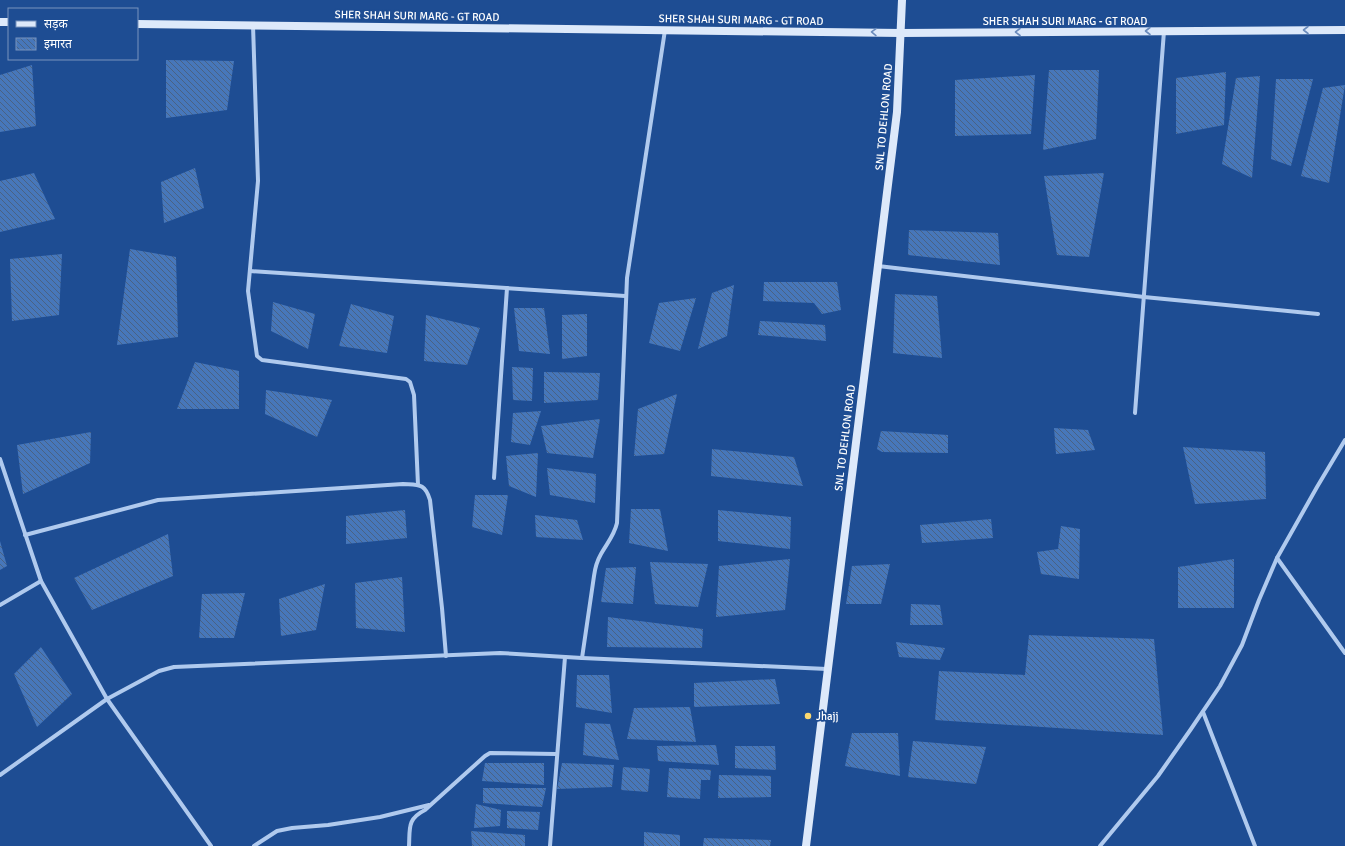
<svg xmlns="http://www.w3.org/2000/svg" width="1345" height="846" viewBox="0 0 1345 846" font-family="Signika,'Noto Sans Devanagari',sans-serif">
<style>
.building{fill:url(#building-back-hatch)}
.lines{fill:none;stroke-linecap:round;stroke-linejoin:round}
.street{stroke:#b0caee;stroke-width:4}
.secondary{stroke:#dde9fa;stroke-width:8}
.oneway{stroke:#6a8bbc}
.poi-dot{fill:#fcd970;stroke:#1e4d93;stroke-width:1.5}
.labels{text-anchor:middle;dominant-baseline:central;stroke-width:3.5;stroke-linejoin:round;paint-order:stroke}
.street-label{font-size:11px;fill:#fff;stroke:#1e4d93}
.poi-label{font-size:11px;fill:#fff;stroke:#1e4d93;text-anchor:start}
</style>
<defs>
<pattern id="building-back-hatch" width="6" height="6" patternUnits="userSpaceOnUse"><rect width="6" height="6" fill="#4777ba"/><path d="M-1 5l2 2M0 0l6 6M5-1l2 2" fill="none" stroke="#4a6283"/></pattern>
</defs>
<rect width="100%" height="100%" fill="#1e4d93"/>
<g class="building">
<path d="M166,60L234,61L227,110L166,118Z"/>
<path d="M32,65L36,126L0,132V75Z"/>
<path d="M1049,70H1099L1096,139L1043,150Z"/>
<path d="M1226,72L1224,125L1176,134V78Z"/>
<path d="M1035,75L1031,134L955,136V80Z"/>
<path d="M1260,76L1252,178L1222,164L1236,78Z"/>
<path d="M1276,79H1313L1291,166L1271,159Z"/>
<path d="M1345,85L1329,183L1301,176L1323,88Z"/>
<path d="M195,168L204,208L164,223L161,182Z"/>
<path d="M34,173L55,219L0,232V181Z"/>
<path d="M1104,173L1089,257L1057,255L1044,176Z"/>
<path d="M909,230L998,233L1000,265L908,255Z"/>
<path d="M130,249L176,257L178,337L117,345Z"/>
<path d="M62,254L59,315L12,321L10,259Z"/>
<path d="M764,282H837L841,310L822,314L814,303L763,301Z"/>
<path d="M734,285L727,336L698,349L712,293Z"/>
<path d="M895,294L937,296L942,358L893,353Z"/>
<path d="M696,298L680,351L649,343L659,303Z"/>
<path d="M273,302L315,314L308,349L271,331Z"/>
<path d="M351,304L394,316L387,353L339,346Z"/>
<path d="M514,308H544L550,354L519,351Z"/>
<path d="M587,314V356L562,359V315Z"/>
<path d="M426,315L480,328L467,365L424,361Z"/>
<path d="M760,321L825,325L826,341L758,335Z"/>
<path d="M195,362L239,371V409H177Z"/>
<path d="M512,367L533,368L532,401L513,400Z"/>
<path d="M544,372L600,373L598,400L544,403Z"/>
<path d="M266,390L332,400L317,437L265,414Z"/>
<path d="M677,394L664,454L634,456L638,409Z"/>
<path d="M541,411L530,445L511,442L513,413Z"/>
<path d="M600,419L593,458L547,453L541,426Z"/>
<path d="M1054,428L1088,430L1095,450L1056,454Z"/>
<path d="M881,431L948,435V453L882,452L877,449Z"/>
<path d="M91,432L90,463L23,494L17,445Z"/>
<path d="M1183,447L1265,452L1266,499L1195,504Z"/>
<path d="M712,449L794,457L803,486L711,476Z"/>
<path d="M538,453L536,497L509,486L506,456Z"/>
<path d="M547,468L596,474L595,503L550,495Z"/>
<path d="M475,495H508L502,535L472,527Z"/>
<path d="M631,509H660L668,551L629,543Z"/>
<path d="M405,510L407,538L346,544V516Z"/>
<path d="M718,510L791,517L790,549L718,541Z"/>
<path d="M535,515L577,520L583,540L536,537Z"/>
<path d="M991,519L993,538L922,543L920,525Z"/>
<path d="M1061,526L1080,529L1079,579L1041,574L1037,552L1058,549Z"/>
<path d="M168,534L173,576L92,610L74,578Z"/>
<path d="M0,541L7,566L0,570Z"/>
<path d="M790,559L785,610L716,617L719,566Z"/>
<path d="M1234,559V608H1178V567Z"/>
<path d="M650,562L708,564L698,607L655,604Z"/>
<path d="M890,564L881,604H846L852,566Z"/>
<path d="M636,567L633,604L601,602L606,568Z"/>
<path d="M402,577L405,632L356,628L355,583Z"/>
<path d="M325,584L316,630L281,636L279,599Z"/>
<path d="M245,593L234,638H199L202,594Z"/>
<path d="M911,604L940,605L943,625H910Z"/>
<path d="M608,617L703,629L702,648L607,647Z"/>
<path d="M1029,635L1154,639L1163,735L935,720L939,671L1025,675Z"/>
<path d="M896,642L945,648L940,660L899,657Z"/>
<path d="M41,647L72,694L37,727L14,674Z"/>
<path d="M577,675H609L612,713L576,707Z"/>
<path d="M775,679L780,704L694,707V683Z"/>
<path d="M690,707L696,742L627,739L634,708Z"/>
<path d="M585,723L610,724L619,760L583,755Z"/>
<path d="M852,733H898L900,776L845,766Z"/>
<path d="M913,741L986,747L976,784L908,777Z"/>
<path d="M716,745L719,765L658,761L657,746Z"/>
<path d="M735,746H775L776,770L735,768Z"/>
<path d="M485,763H544V785L482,781Z"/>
<path d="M562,763L614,765L612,787L557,789Z"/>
<path d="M623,767L650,769L648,792L621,790Z"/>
<path d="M669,768L711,770L710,780H701L700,799L667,797Z"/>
<path d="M719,775L771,776V797L718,798Z"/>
<path d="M483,788H546L542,807L483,803Z"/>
<path d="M476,804L501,810L500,826L474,828Z"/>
<path d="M507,811L540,812L538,830L507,828Z"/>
<path d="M471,831L525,835V846H472Z"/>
<path d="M644,832L680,835V846H644Z"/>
<path d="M704,838L771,840L770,846H703Z"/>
</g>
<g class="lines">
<g class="street">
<path d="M253,25L258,181L248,291L257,356L262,360L406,379L410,382L414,395L418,485"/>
<path d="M878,266L1144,297L1318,314"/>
<path d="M250,271L625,296"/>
<path d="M1135,413L1164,31"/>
<path d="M0,459L41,581L107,699L211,846"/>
<path d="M494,478L507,288"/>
<path d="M25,535L158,500L403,484C419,485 425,483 430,500L442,608L446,656"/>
<path d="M1277,558L1345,653"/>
<path d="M0,605L41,581"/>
<path d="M582,658L594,576C595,568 597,561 601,554C607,543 614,536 617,523L627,278L665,30"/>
<path d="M1203,712L1255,846"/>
<path d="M0,775L107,699L159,671L174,667L500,653L582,658L827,669"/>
<path d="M254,846L277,831L292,828L328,825L380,817L429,805"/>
<path d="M409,846C410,828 407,819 425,810L485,756L490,753L556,754"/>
<path d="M550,846L565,657"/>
<path d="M1100,846L1158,776L1191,729L1220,686L1242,645L1259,600L1277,558L1317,487L1345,440"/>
</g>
<g class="secondary">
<path d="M0,22H9"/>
<path d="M137,24L901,33L1345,30"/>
<path d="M806,846L897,112L902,0"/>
</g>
</g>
<defs><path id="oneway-chevron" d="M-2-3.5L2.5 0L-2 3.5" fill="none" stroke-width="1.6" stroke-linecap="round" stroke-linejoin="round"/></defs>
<g class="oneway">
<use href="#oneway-chevron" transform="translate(1306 30) rotate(180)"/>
<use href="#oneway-chevron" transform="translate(1148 31) rotate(180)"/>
<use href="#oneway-chevron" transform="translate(874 32) rotate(-179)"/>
<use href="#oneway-chevron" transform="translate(1018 32) rotate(180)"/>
</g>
<circle class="poi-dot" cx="808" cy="716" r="4"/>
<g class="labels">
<g class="street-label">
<text transform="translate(417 16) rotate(1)">SHER SHAH SURI MARG - GT ROAD</text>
<text transform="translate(741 20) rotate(1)">SHER SHAH SURI MARG - GT ROAD</text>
<text x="1065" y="21">SHER SHAH SURI MARG - GT ROAD</text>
<text transform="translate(884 117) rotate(-85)">SNL TO DEHLON ROAD</text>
<text transform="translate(845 438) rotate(-83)">SNL TO DEHLON ROAD</text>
</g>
<g class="poi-label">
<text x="816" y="716">Jhajj</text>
</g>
</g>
<rect x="8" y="8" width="130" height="52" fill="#1e4d93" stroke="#7894be"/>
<rect x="16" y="21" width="20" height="6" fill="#dde9fa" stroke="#7894be"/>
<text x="44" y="28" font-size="12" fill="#ffffff">सड़क</text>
<rect x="16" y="38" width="20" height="12" fill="url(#building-back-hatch)" stroke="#7894be"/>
<text x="44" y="48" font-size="12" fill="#ffffff">इमारत</text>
</svg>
